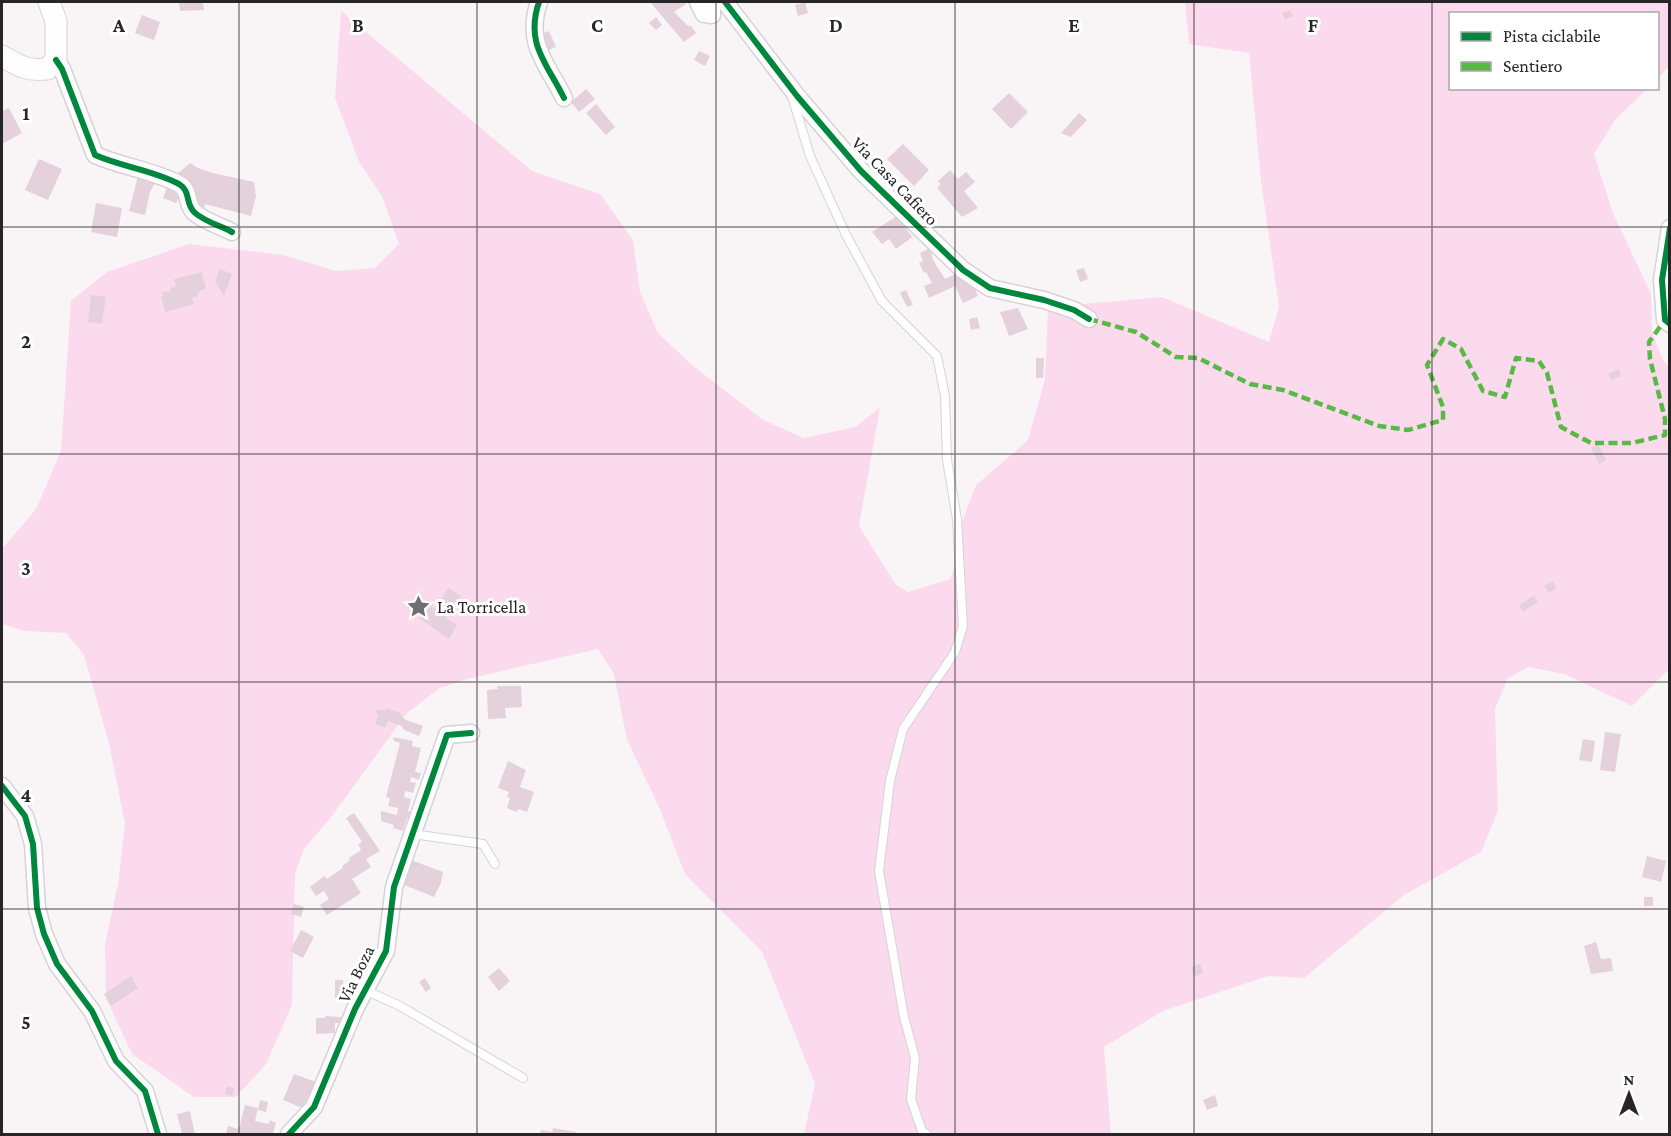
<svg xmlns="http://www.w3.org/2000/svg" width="1671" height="1136" viewBox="0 0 1671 1136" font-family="'Crimson Pro',serif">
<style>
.green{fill:#fcdaed}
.building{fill:#e4d1dc}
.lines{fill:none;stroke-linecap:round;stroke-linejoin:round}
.service-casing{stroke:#d6d3d5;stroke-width:10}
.minor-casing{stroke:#d6d3d5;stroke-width:19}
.tertiary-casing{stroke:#d6d3d5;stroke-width:23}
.service{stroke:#fefefe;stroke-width:8}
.minor{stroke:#fefefe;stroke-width:16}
.tertiary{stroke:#fefefe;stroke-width:21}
.quiet{stroke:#58b947;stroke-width:4.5;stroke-dasharray:9 4.5;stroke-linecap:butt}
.cycleway-casing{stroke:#fff;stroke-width:10}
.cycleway{stroke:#00873e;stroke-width:6}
.grid{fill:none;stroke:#282527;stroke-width:1.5;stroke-opacity:0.55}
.labels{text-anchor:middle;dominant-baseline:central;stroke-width:6;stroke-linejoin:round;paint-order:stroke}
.street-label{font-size:18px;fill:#282527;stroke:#fff}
.poi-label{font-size:18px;fill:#282527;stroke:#fff;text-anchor:start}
.grid-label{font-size:20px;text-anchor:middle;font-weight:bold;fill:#282527;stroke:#fff;stroke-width:6;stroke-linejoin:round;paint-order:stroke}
</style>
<rect width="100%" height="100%" fill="#f9f5f7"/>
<path class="green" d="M1185,2H1669V66L1658,78V14H1450V88L1647,89L1615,120L1594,154L1613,213L1651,294L1652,331L1662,358L1669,367V669L1632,706L1564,674L1529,667L1508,678L1495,709L1498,811L1481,852L1404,895L1304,978L1268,976L1163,1011L1104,1047L1111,1134H804L815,1084L762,952L685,874L659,807L627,740L614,674L598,649L467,679L440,688L407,713L329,820L304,849L295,874L292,1005L266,1064L236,1097H194L132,1054L106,998L105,945L118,883L125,824L109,743L84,655L66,633L25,631L2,624V549L36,509L61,451L71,301L107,272L189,244L283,255L336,271L375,268L399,244L382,196L359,162L335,98L341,11L532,171L600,194L633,240L640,292L658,333L692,365L763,420L804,438L855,427L880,408L859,526L896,585L908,592L950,579L959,554L961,524L976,485L1028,440L1045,379L1048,307L1162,297L1269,342L1279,307L1261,181L1249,53L1189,44Z"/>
<g class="building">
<path d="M179,2H203L204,10L180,11Z"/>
<path d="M650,2H685L686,4L674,12L689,27L690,25L696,33L684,42Z"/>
<path d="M805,2L808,13L798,16L795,5Z"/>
<path d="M1290,10L1293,16L1285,20L1282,13Z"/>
<path d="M142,15L160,22L154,40L135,33Z"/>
<path d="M656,17L662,25L656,30L649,23Z"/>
<path d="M549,31L556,47L546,51L542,34Z"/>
<path d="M699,51L710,56L705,66L694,60Z"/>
<path d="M586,89L595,99L579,112L571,102Z"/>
<path d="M1009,93L1028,112L1011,129L992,109Z"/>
<path d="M596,104L615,127L606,135L586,113Z"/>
<path d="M9,108L22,133L2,144V111Z"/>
<path d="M1079,113L1087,120L1071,137L1061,133Z"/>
<path d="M903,144L929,170L914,186L887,159Z"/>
<path d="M39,159L62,169L48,200L25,190Z"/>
<path d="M190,163L198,168L213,173L254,182L256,196L251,216L205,204L204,210L198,208L175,176Z"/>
<path d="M950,170L958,179L966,172L975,182L964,191L978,208L962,217L937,188L941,184L938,181Z"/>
<path d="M138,176L156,181L150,192L145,215L129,211Z"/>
<path d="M167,187L181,192L176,203L163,198Z"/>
<path d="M96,203L122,208L117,237L91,232Z"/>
<path d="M897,216L912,237L896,249L889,239L882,244L872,232Z"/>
<path d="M930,248L933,260L945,279L959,272L963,280L970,279L978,296L963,303L955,286L929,298L924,286L932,283L926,272L924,273L919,263L923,261L920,253Z"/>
<path d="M1084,268L1088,279L1080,282L1076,270Z"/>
<path d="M220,269L232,274L224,296L215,281Z"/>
<path d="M202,272L206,289L197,292L198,296L192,298L194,304L165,312L161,296H163L162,292L171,291L170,288L176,287L174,279Z"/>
<path d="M906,290L913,305L907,307L900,293Z"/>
<path d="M91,295L106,297L102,324L88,322Z"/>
<path d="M1018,308L1028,329L1009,336L1000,312Z"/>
<path d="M977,317L980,328L971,330L969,319Z"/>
<path d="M1036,358H1044L1043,378H1036Z"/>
<path d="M1619,369L1621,376L1611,380L1608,374Z"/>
<path d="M1598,444L1606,460L1599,464L1591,448Z"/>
<path d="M1552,581L1557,588L1549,593L1544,586Z"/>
<path d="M448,588L461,596L446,618L457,625L449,639L419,618L431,606L435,609Z"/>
<path d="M1534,595L1538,602L1523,612L1519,605Z"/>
<path d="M497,686H521L522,707L505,708L506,718L488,719L487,690L498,689Z"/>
<path d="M386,708L400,713L404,719L423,726L419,736L404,730L402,726L388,721L385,728L375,724L378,715L375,711L378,709L385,711Z"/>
<path d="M1605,732L1621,734L1615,772L1600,770Z"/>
<path d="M393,737L413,741L412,746L421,748L415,772L421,773L419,780L411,777L410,782L416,783L413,793L405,791L404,797L411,799L408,811L413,813V820L407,818L403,831L393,828L394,825L381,821V811L397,815L398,808L388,806L390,798L386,797L400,743L394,741Z"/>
<path d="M1583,739L1595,741L1592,762L1579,760Z"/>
<path d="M508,761L526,770L520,787L534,792L527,812L518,809L517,812L507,808L510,798L507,797L509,792L498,788Z"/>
<path d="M354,813L380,851L366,859L371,867L352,879L361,893L327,915L320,905L329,899L324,891L316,896L310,887L324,876L327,879L343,868L342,866L350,860L349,858L361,850L358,844L362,842L346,818Z"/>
<path d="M1647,856L1666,861L1661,882L1642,877Z"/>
<path d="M411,860L443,872L441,883L434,897L402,884Z"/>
<rect x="1644" y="897" width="9" height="9"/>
<path d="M294,904L304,907L301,917L291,914Z"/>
<path d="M301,930L314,937L303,958L290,951Z"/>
<path d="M1596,942L1601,959L1611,958L1613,971L1591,974L1584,946Z"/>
<path d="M1200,964L1203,973L1194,977L1191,967Z"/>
<path d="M499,968L510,981L499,991L488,977Z"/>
<path d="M131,976L138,988L111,1006L104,994Z"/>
<path d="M425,978L431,988L426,992L419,982Z"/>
<path d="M335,980H343L344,998H335Z"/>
<path d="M325,1016L341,1017V1023H335V1033L316,1034V1018H325Z"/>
<path d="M294,1074L316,1082L302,1108L283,1100Z"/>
<path d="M227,1086L234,1088L233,1096L225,1094Z"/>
<path d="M1215,1095L1218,1106L1207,1110L1203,1100Z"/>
<path d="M260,1100L268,1102L266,1112L258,1110Z"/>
<path d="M245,1105L258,1108L255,1121L269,1124L270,1120L276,1123L273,1134H226L228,1126L239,1129Z"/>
<path d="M190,1111L195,1134H182L177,1114Z"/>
<path d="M553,1128L576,1132L575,1134H540L541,1130L552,1132Z"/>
</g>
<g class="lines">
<defs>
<g id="service">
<path d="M792,96L810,156L846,235L882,301L937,356L945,396L947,460L957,519L963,626L955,652L903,729L890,781L879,871L904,1017L915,1058L911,1099L922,1131L926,1134"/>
<path d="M413,834L483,844L495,864"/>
<path d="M365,990L400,1006L523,1078"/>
</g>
<g id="minor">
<path d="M539,2C525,43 546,62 564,98"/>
<path d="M698,2L704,14L712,15V2"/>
<path d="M725,2L797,96L861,171L963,270L990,288L1044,300L1074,310L1089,319"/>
<path d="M56,60L62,69L95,155C122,167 153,170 179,184C191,191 185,203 194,212C203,221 221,226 232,232"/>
<path d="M1670,228L1662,280L1665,320L1670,324"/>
<path d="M2,786L25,816L33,844L37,908L44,934L57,964L92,1011L116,1061L145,1091L158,1134"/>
<path d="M289,1134L314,1107L355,1009L386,951L394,887L447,735L471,733"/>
</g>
<path id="tertiary" d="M2,56C19,66 26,71 47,69L56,60V21L49,2"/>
</defs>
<use href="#service" class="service-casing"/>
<use href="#minor" class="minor-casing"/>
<use href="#tertiary" class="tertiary-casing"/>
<use href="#service" class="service"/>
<use href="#minor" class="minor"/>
<use href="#tertiary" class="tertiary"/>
<path class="quiet" d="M1089,319L1136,332L1176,357L1198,358L1250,384L1283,390L1379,426L1408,430L1443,420V407L1427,365L1443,339L1461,349L1483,391L1505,397L1516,358L1539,361L1547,373L1561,427L1591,443H1632L1665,435V419L1650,359L1649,342L1665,320"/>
<defs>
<g id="cycleway">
<path d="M539,2C525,43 546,62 564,98"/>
<path d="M725,2L797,96L861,171L963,270L990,288L1044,300L1074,310L1089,319"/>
<path d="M56,60L62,69L95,155C122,167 153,170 179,184C191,191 185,203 194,212C203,221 221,226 232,232"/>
<path d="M1670,228L1662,280L1665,320L1670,324"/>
<path d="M2,786L25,816L33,844L37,908L44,934L57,964L92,1011L116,1061L145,1091L158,1134"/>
<path d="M289,1134L314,1107L355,1009L386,951L394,887L447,735L471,733"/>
</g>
</defs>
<use href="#cycleway" class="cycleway-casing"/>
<use href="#cycleway" class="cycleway"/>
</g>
<path class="grid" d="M239,2V1134M477,2V1134M716,2V1134M955,2V1134M1194,2V1134M1432,2V1134M2,227H1670M2,454H1670M2,682H1670M2,909H1670"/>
<defs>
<symbol id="sight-bare" viewBox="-9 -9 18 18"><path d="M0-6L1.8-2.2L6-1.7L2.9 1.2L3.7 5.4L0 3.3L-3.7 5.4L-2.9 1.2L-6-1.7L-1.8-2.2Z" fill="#716e70" stroke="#fff" stroke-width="2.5" paint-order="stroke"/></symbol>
</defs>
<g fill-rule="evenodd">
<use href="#sight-bare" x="402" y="590" width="33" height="33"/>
</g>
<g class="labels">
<g class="street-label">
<text transform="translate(895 181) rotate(46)">Via Casa Cafiero</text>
<text transform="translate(356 974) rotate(-64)">Via Boza</text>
</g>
<g class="poi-label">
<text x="437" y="607">La Torricella</text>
</g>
</g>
<g class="grid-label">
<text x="119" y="32">A</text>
<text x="358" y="32">B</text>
<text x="597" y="32">C</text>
<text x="836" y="32">D</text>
<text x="1074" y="32">E</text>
<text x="1313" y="32">F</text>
<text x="26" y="120">1</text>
<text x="26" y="348">2</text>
<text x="26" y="575">3</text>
<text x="26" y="802">4</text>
<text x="26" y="1029">5</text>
</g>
<rect width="1671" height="1136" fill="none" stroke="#282527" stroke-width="6"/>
<rect x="1449" y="12" width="210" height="78" fill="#ffffff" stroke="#a9a8a9" stroke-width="1.5"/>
<rect x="1461" y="32" width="30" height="9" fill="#00873e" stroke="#a9a8a9" stroke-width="1.5"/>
<text x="1503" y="42" font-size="18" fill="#282527">Pista ciclabile</text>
<rect x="1461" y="62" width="30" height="9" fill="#58b947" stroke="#a9a8a9" stroke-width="1.5"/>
<text x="1503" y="72" font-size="18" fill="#282527">Sentiero</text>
<g transform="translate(1629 1094)" stroke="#ffffff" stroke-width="4.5" paint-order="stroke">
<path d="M0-4.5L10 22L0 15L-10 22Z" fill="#282527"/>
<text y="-9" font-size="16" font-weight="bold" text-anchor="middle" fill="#282527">N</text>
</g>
</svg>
